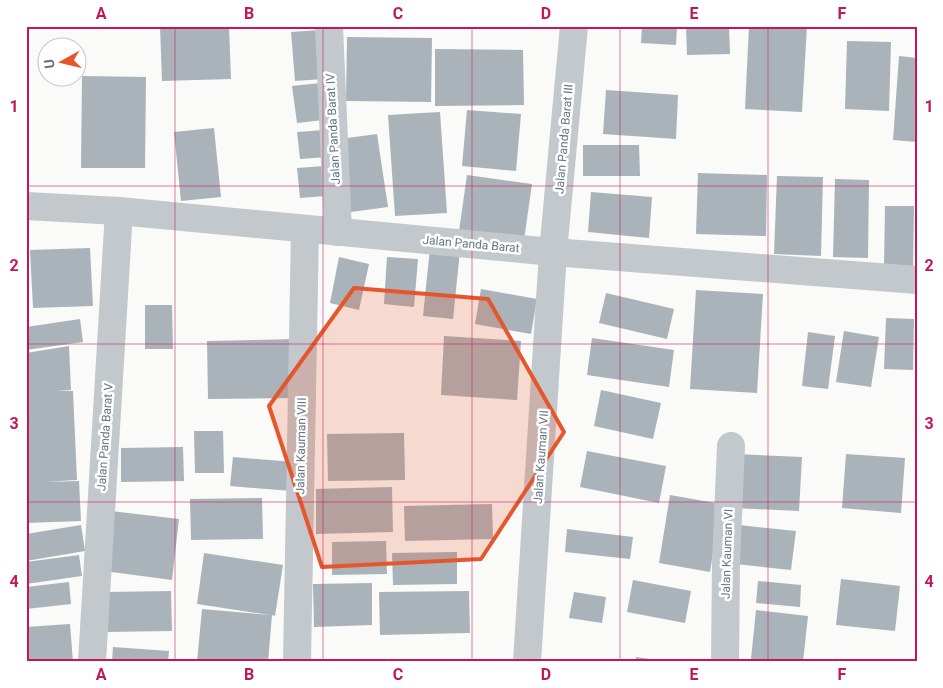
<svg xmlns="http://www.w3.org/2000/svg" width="943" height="688" viewBox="0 0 943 688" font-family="Roboto,sans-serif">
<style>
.building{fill:#aab3b9}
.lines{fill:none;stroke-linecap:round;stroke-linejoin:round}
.street{stroke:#c3c8cc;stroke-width:28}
.marked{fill:#e4572e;fill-opacity:0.2;stroke:#e4572e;stroke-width:4;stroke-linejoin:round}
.grid{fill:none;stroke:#c2185b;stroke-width:1;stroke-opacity:0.55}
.labels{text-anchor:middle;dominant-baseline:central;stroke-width:5;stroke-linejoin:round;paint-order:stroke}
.street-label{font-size:12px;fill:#657683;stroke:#fff}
.neatline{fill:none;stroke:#c2185b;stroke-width:2}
.grid-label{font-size:16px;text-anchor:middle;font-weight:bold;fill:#c2185b}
</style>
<rect width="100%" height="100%" fill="#fafaf8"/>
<g class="building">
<path d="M160,26H229L231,79L162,81Z"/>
<path d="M642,26H677L676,45L641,43Z"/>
<path d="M686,26H729L730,54L687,55Z"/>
<path d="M749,26H807L802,112L745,109Z"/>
<path d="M320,30L323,79L295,81L291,32Z"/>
<path d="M347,37L432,38L431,102L346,101Z"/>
<path d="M847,41L891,42L889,111L845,109Z"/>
<path d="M435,49L523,50L524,105L435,106Z"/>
<path d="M899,56L917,58V142L893,140Z"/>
<path d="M82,76L146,77L145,168H81Z"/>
<path d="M320,83L324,120L297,123L292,86Z"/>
<path d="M606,90L678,95L676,139L603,134Z"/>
<path d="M467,110L521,114L516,171L462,166Z"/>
<path d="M440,112L447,213L395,216L388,115Z"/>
<path d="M214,128L221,197L181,201L174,132Z"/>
<path d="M324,130L327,157L300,159L297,132Z"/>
<path d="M377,134L388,207L351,212L340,139Z"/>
<path d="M583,145H639L640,176H583Z"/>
<path d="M324,166L326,196L300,198L297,168Z"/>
<path d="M698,173L767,175L766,236L696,234Z"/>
<path d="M467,175L532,184L524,240L459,231Z"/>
<path d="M777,176L823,177L821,256L774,254Z"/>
<path d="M835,179L869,180L868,258L833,257Z"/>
<path d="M591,192L652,197L649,238L588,232Z"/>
<path d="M885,206H914L913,268L884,267Z"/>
<path d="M90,248L93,306L33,308L30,250Z"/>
<path d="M430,248L460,251L453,319L423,316Z"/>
<path d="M339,257L369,264L359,310L330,303Z"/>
<path d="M387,257L418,259L414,307L384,304Z"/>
<path d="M481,289L537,299L531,334L475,324Z"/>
<path d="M696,290L763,294L757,393L690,389Z"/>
<path d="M606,293L674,309L667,339L599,323Z"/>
<path d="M145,305H172L173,349H145Z"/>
<path d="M886,318L914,319L913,370L884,369Z"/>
<path d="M80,319L83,342L26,350V327Z"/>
<path d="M844,331L879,337L871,387L836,382Z"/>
<path d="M808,332L835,336L828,389L802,386Z"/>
<path d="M444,336L521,341L517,400L441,395Z"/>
<path d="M592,338L674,350L669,387L587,375Z"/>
<path d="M295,339L296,398L208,399L207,341Z"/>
<path d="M69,346L71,390L57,391H73L77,480L43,482L79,481L81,521L26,523V353Z"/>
<path d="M601,390L661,403L653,439L594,426Z"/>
<path d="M194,431H223L224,473H195Z"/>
<path d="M404,433L405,480L328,481L327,434Z"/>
<path d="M183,447L184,481L121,482V448Z"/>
<path d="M587,451L666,466L659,503L580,487Z"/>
<path d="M736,454L802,457L799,511L734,508Z"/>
<path d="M846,454L905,458L901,513L842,508Z"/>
<path d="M233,457L294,462L291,491L230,486Z"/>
<path d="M392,487L393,532L316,534V489Z"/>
<path d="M670,495L721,504L710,572L659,563Z"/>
<path d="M262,498L263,539L191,540L190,499Z"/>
<path d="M492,504L493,539L405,541L404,506Z"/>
<path d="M111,511L179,519L172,580L104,571Z"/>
<path d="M81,525L85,551L26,561V534Z"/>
<path d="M739,525L796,531L791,570L735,564Z"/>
<path d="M567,529L633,537L630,559L565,552Z"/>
<path d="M386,541L387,574L332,575V542Z"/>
<path d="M457,552V584L393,585L392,553Z"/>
<path d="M204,553L283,565L275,616L272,615L268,662H197L202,609L270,615L197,604Z"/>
<path d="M79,555L82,576L26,584V562Z"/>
<path d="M841,579L900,586L895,631L836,625Z"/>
<path d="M633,580L691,591L685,623L627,612Z"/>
<path d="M758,581L801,585L800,607L756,603Z"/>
<path d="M69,582L71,604L26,609V587Z"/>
<path d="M372,583V625L314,627L313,584Z"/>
<path d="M171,591L172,631L105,632V592Z"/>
<path d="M469,591L470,633L380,635L379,592Z"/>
<path d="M574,592L606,597L602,623L569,618Z"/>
<path d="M756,610L808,616L803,662H780L751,659Z"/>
<path d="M70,624L73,662H26V627Z"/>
<path d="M113,647L169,651L168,662H112Z"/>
<path d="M636,657L665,661V662H636Z"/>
</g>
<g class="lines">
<g class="street">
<path d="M329,26L338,232"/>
<path d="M26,206L119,211L553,252L917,280"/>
<path d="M92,662L119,211"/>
<path d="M297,662L305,230"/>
<path d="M527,662L553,252L574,26"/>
<path d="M725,662L726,563L731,446"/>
</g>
</g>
<path class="marked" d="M354,288L488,299L564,432L481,559L322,567L269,406Z"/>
<path class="grid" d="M175,26V662M323,26V662M472,26V662M620,26V662M768,26V662M26,186H917M26,344H917M26,502H917"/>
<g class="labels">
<g class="street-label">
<text transform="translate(333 129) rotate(-93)">Jalan Panda Barat IV</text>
<text transform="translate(564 139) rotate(-85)">Jalan Panda Barat III</text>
<text transform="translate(471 244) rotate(5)">Jalan Panda Barat</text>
<text transform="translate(105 437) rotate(-86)">Jalan Panda Barat V</text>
<text transform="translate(301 446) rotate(-89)">Jalan Kauman VIII</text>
<text transform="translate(541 457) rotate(-86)">Jalan Kauman VII</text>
<text transform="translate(727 554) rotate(-88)">Jalan Kauman VI</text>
</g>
</g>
<rect width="943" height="688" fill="none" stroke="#ffffff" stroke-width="55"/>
<g transform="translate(62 62) rotate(262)"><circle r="24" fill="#ffffff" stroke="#c1c8cd"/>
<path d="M0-4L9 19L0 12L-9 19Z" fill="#e4572e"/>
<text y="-8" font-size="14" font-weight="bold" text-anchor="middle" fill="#657683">U</text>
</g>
<rect x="28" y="28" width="888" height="632" class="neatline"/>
<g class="grid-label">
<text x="101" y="19">A</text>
<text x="249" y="19">B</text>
<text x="398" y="19">C</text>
<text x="546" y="19">D</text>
<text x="694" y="19">E</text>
<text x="842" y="19">F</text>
<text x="14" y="112">1</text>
<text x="929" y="112">1</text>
<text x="14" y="271">2</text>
<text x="929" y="271">2</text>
<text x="14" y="429">3</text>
<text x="929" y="429">3</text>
<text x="14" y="587">4</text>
<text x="929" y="587">4</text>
<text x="101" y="680">A</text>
<text x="249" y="680">B</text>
<text x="398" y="680">C</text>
<text x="546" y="680">D</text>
<text x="694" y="680">E</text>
<text x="842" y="680">F</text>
</g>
</svg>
